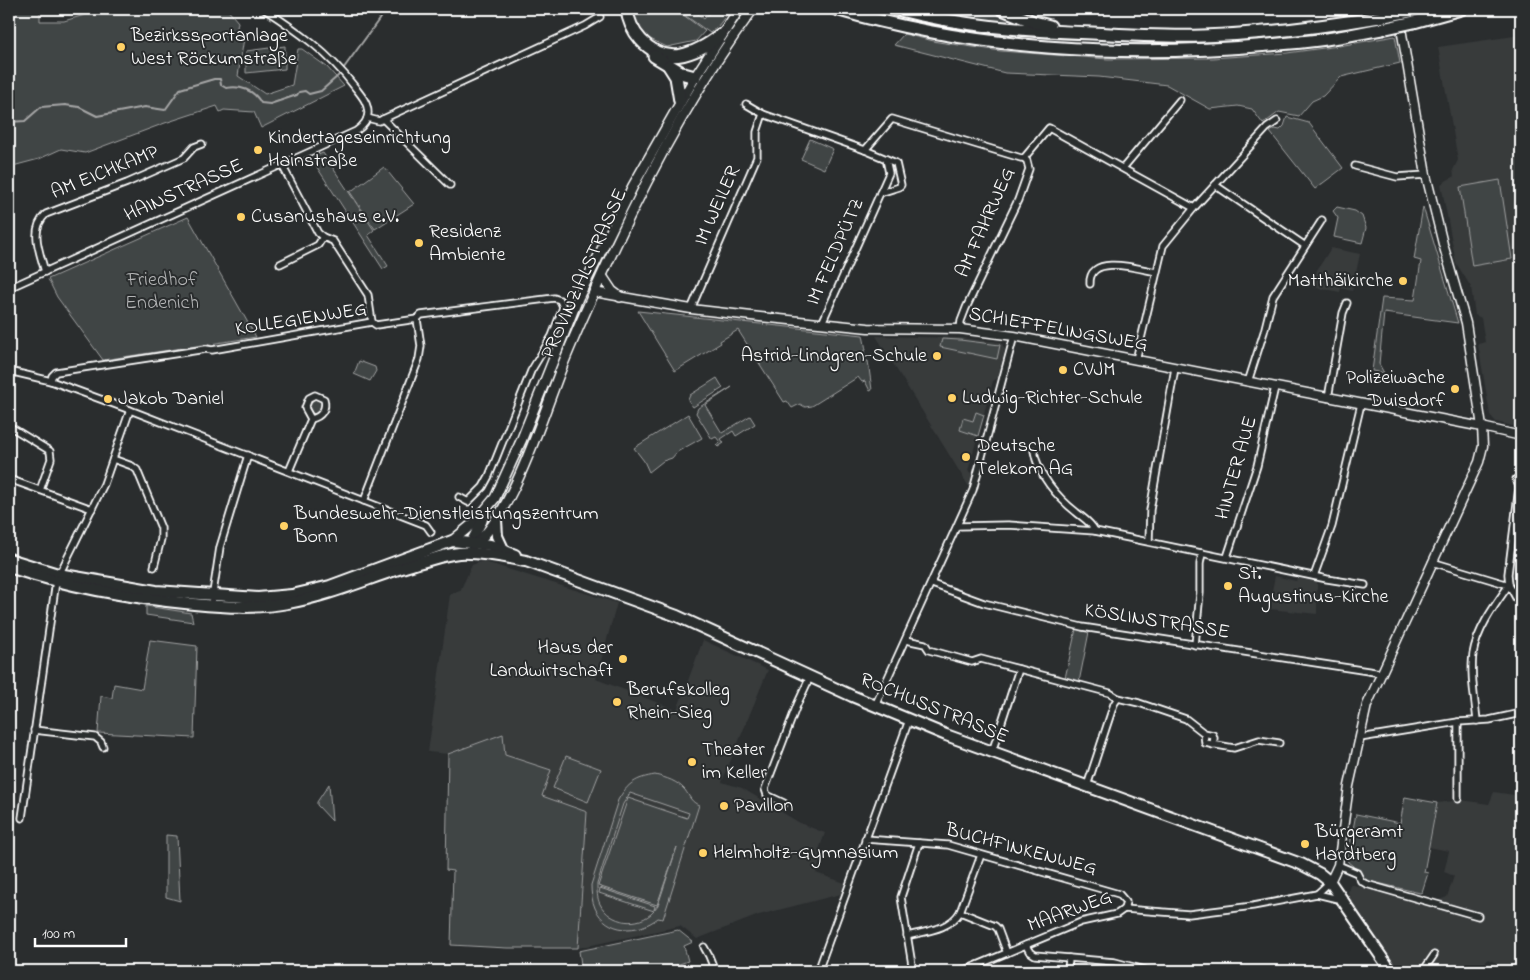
<svg xmlns="http://www.w3.org/2000/svg" width="1530" height="980" viewBox="0 0 1530 980" font-family="'Indie Flower',sans-serif">
<style>
.built{fill:#373a3b}
.green{fill:#414445;stroke:#a0a2a2;fill-rule:evenodd}
.lines{fill:none;stroke-linecap:round;stroke-linejoin:round}
.stream{stroke:#a6a7a7;stroke-width:2}
.minor-casing{stroke:#fff;stroke-width:9}
.tertiary-casing{stroke:#fff;stroke-width:11}
.secondary-casing{stroke:#fff;stroke-width:12}
.primary-casing{stroke:#fff;stroke-width:14}
.motorway-casing{stroke:#fff;stroke-width:15}
.minor{stroke:#2a2d2e;stroke-width:5.5}
.tertiary{stroke:#2a2d2e;stroke-width:8}
.secondary{stroke:#2a2d2e;stroke-width:9}
.primary{stroke:#2a2d2e;stroke-width:10}
.motorway{stroke:#2a2d2e;stroke-width:11}
.motorway-bridge-casing{stroke:#fff;stroke-width:15;stroke-linecap:butt}
.motorway-bridge{stroke:#2a2d2e;stroke-width:11}
.poi-dot{fill:#ffd166;stroke:#2a2d2e;stroke-width:2}
.labels{text-anchor:middle;dominant-baseline:central;stroke-width:4;stroke-linejoin:round;paint-order:stroke}
.poi-label{font-size:20px;fill:#fff;stroke:#2a2d2e;text-anchor:start}
.street-label{font-size:20px;fill:#fff;stroke:#2a2d2e}
.park-label{font-size:20px;fill:#b3b4b5;stroke:#2a2d2e}
</style>
<rect width="100%" height="100%" fill="#2a2d2e"/>
<filter id="ink" filterUnits="userSpaceOnUse"><feTurbulence type="fractalNoise" baseFrequency=".02" numOctaves="2"/><feDisplacementMap in="SourceGraphic" scale="10" xChannelSelector="R" yChannelSelector="G"/><feConvolveMatrix kernelMatrix="1 2 1 2 8 2 1 2 1" color-interpolation-filters="sRGB"/></filter>
<g filter="url(#ink)">
<g class="built">
<path d="M1521,35V428L1496,422L1490,415L1478,344L1485,342L1481,318L1475,315L1471,287L1456,263L1441,184L1454,176L1453,170L1458,160L1438,47Z"/>
<path d="M1331,248L1360,254L1352,291L1341,288L1340,292L1312,287L1317,270Z"/>
<path d="M876,336L959,338L1001,342L1005,349L998,378L993,381L976,442L968,471L973,474L969,487Z"/>
<path d="M482,561L617,603L596,679L677,710L703,640L768,670L722,782L742,788L800,823L825,833L819,850L823,852L816,873L845,883L841,894L759,915L697,939L680,926L578,948L587,812L542,796L505,755L503,735L448,754L428,752L450,594L460,591L472,565Z"/>
<path d="M1275,576L1296,581L1297,578L1317,581V614L1269,609L1268,597L1271,596Z"/>
<path d="M1494,792L1521,796V971H1512L1488,959L1480,971H1399L1385,956L1360,914L1352,904L1348,892L1350,884L1426,905L1447,897L1454,876L1444,872L1449,851L1429,847L1437,803L1461,800L1489,804Z"/>
</g>
<g class="green">
<path d="M9,9H40V21H64L105,9H227L238,22L236,33L244,38L238,76L265,94L292,85L298,49H302L327,67L344,86L261,128L254,112L224,110L220,112L217,106L165,123L85,153L61,149L39,159L9,167Z"/>
<path d="M634,9H675L705,31L696,41L667,47L644,36L636,25L630,10Z"/>
<path d="M676,9H692L704,19L713,9H731L718,26L710,33Z"/>
<path d="M913,9H998L1029,25L982,20Z"/>
<path d="M904,34L938,42L1001,51L1108,59L1213,58L1287,53L1339,46L1395,36L1400,63L1341,77L1323,96L1312,101L1299,116L1279,112L1263,124L1252,109L1238,106L1210,109L1167,85L1099,77L1005,73L894,45Z"/>
<path d="M285,46V69L246,73V51Z"/>
<path d="M1287,117L1309,123L1343,168L1315,189L1270,132L1275,129L1280,130L1284,126Z"/>
<path d="M810,139L833,149L824,169L801,159Z"/>
<path d="M323,153L374,230L368,235L388,266L383,269L311,158Z"/>
<path d="M384,167L414,204L375,229L350,192Z"/>
<path d="M1500,180L1512,259L1472,266L1460,187Z"/>
<path d="M1337,207L1355,211L1362,216L1366,228L1362,243L1334,237L1338,218L1333,211Z"/>
<path d="M1423,207L1458,323L1384,313L1379,364L1384,373L1372,371L1382,298L1415,300L1421,261L1414,259Z"/>
<path d="M188,217L256,337L103,360L57,297L48,279Z"/>
<path d="M580,305L583,307L511,483L495,515L483,532L478,531L498,503L503,493Z"/>
<path d="M638,311L863,335L866,350L864,351L865,356L862,357V361H868L872,390L870,391L865,381L862,382L858,377L812,406L805,407L800,404L792,408L787,401L784,402L738,330L720,341L721,343L675,371Z"/>
<path d="M942,339L960,340L1000,345L997,359L940,347Z"/>
<path d="M359,361L375,367L376,371L370,381L354,374Z"/>
<path d="M717,378L723,388L693,407L688,400L690,395Z"/>
<path d="M732,387L705,405L722,433L750,416L755,424L736,436L733,431L721,439L724,443L718,447L716,445L720,442L716,437L712,439L696,413L698,408Z"/>
<path d="M313,397L320,399L323,403L319,413C314,415 311,413 307,409Z"/>
<path d="M976,412L984,415L978,436L960,430L963,418L973,421Z"/>
<path d="M688,414L702,438L677,452L672,458L663,461L649,472L644,461L634,448Z"/>
<path d="M146,606L191,613L193,622L146,615Z"/>
<path d="M1076,629L1089,632L1079,682L1065,678Z"/>
<path d="M150,640L197,646L194,738L98,733L101,696L112,698L114,684L142,689Z"/>
<path d="M503,734L505,755L551,770L542,796L587,812L578,948H507L451,945L453,871L446,870L448,754Z"/>
<path d="M566,756L601,769L588,802L553,788Z"/>
<path d="M655,775C667,778 677,781 685,790C690,797 691,802 699,805L663,919L658,918C638,934 607,934 595,908C592,901 591,893 591,885L618,800C628,783 636,778 655,775ZM630,793L689,813L687,818L628,798L598,886L657,905L677,847L658,905L654,910L655,906L600,888L599,893L654,911C639,928 610,924 600,904C597,898 597,891 597,884L623,804Z"/>
<path d="M329,784L332,821L317,805V802Z"/>
<path d="M1405,797L1437,803L1424,872L1428,873L1422,892L1420,893L1365,880L1353,868V866L1348,862L1347,859L1356,814L1400,823Z"/>
<path d="M166,835L177,836L180,901L166,897Z"/>
<path d="M678,930L693,942L684,946L688,961L668,968V971H582L579,951Z"/>
</g>
<g class="lines">
<path class="stream" d="M9,122L25,121L41,107L65,105L79,107L97,116L145,107L165,110L180,89L214,79H220L221,85L226,88C240,85 254,90 261,103L270,104L297,95L299,92L305,91L309,94L321,91L338,76L383,14L388,9"/>
<defs>
<g id="minor">
<path d="M746,104L763,114L865,150L892,119L1021,158H1024L1049,128L1194,208"/>
<path d="M367,118L379,121L383,119L585,26L600,17"/>
<path d="M383,119L450,185"/>
<path d="M865,150L896,163L901,185L899,187L880,193"/>
<path d="M282,165L318,233L323,237L333,241L368,295L372,322"/>
<path d="M1355,166L1397,177L1426,175"/>
<path d="M1123,168L1180,100"/>
<path d="M1215,185L1304,245"/>
<path d="M280,264L318,245L323,237"/>
<path d="M45,272C40,252 29,230 46,214L127,183L184,158L194,147L202,144"/>
<path d="M1090,284C1088,253 1140,269 1156,272"/>
<path d="M9,288L356,131C362,127 368,121 368,113C368,102 360,94 354,86C329,53 298,31 264,9"/>
<path d="M691,309L757,157V132L763,114"/>
<path d="M822,323L889,173L886,159"/>
<path d="M960,329L961,321L966,308L1018,200L1029,169L1027,161L1024,158"/>
<path d="M1136,360L1163,246L1194,208L1267,128L1277,121"/>
<path d="M9,371L51,381L130,410L426,525L431,532"/>
<path d="M51,381L52,376L56,372L206,349L212,350L372,322L376,325L417,319L421,315L554,298L560,300L563,307L552,336L531,371L489,476L483,487L468,502L459,497"/>
<path d="M1248,382L1264,332L1273,296L1322,220"/>
<path d="M315,395L324,399C327,409 321,417 311,419L305,408L309,398Z"/>
<path d="M1328,398L1343,313L1347,303"/>
<path d="M9,426L50,451L51,459L40,490"/>
<path d="M1034,451C1038,475 1057,497 1076,512C1083,518 1091,522 1095,531"/>
<path d="M113,459L132,466L137,470L161,528V539L154,567"/>
<path d="M289,471L311,419"/>
<path d="M9,479L92,509"/>
<path d="M1516,479L1519,487L1508,574L1509,585L1521,607"/>
<path d="M364,501L419,359L421,346L417,319"/>
<path d="M958,526L1008,525L1095,531L1327,579L1365,585"/>
<path d="M1149,541L1150,510L1175,368"/>
<path d="M1227,557L1257,466L1275,387"/>
<path d="M1432,562L1509,585"/>
<path d="M1314,576L1332,526L1361,404"/>
<path d="M932,584L984,603L1082,627L1381,673"/>
<path d="M211,606L220,547L248,455"/>
<path d="M906,640L925,644L929,650L972,662L981,659L1110,693L1118,698L1139,703L1186,719L1204,733L1205,743L1234,748L1259,740L1279,743"/>
<path d="M1195,645L1200,593V564L1202,553"/>
<path d="M875,706L973,490L1014,336"/>
<path d="M1477,721C1475,699 1470,676 1473,654C1477,629 1495,605 1509,585"/>
<path d="M34,730L95,737L101,742L103,747"/>
<path d="M1204,733L1213,735L1214,738L1213,745"/>
<path d="M1360,738L1458,722L1489,720L1521,713"/>
<path d="M992,752L1019,669"/>
<path d="M1087,786L1114,704L1118,698"/>
<path d="M1458,799V722"/>
<path d="M784,803L767,795L765,789L797,705L810,677"/>
<path d="M22,818L56,581L104,484L130,410"/>
<path d="M865,839L948,845L1119,894L1126,902L1124,909"/>
<path d="M1338,865L1357,873L1361,881L1366,884L1478,916"/>
<path d="M1317,894L1330,882"/>
<path d="M1124,909L1189,914L1253,906L1317,894L1342,900"/>
<path d="M960,912L995,926L998,929L1007,953"/>
<path d="M907,936C926,931 949,930 960,912L981,855"/>
<path d="M1026,945L1029,951L1035,955L1115,962L1149,971"/>
<path d="M704,947L709,956L715,971"/>
<path d="M818,971L909,720"/>
<path d="M913,971L901,897L919,843"/>
<path d="M956,971L968,969L1081,922L1117,914L1124,909"/>
<path d="M1068,971L1069,958"/>
<path d="M1423,971L1434,955"/>
</g>
<g id="tertiary">
<path d="M594,292L691,309L760,317L868,328L960,329L1014,336L1482,427L1521,436"/>
<path d="M1330,882L1338,865L1349,786L1367,705L1479,462L1483,446L1482,427L1466,323L1443,244L1426,175L1400,22"/>
</g>
<g id="secondary">
<path d="M602,276L612,291L620,297"/>
<path d="M452,541L475,522L495,498L521,441L578,298L633,186L695,77L739,9"/>
<path d="M471,542L482,521L483,517"/>
<path d="M472,546C510,522 544,412 561,369C577,329 595,290 613,251C652,167 698,83 753,9"/>
</g>
<g id="primary">
<path d="M496,520L497,536L503,549"/>
<path d="M9,559L58,574L156,591L258,598L292,595L330,586L452,541L490,545L515,555"/>
<path d="M9,567C69,587 131,598 194,604C225,607 257,609 288,603C334,595 377,574 422,562C433,559 447,554 459,553C481,552 504,557 526,561L677,616L852,696L946,735L1301,864L1320,874L1330,882L1391,971"/>
</g>
<g id="motorway">
<path d="M627,9C628,21 633,31 641,40C666,68 696,54 721,35"/>
<path d="M836,9C974,50 1126,58 1269,45C1288,43 1307,42 1326,39C1344,37 1363,32 1382,29"/>
<path d="M896,9C960,26 1025,31 1092,33C1128,35 1165,37 1202,36C1261,34 1321,27 1379,17"/>
<path d="M1002,9L1034,22L1050,26"/>
<path d="M1414,22L1461,9"/>
<path d="M654,56L684,74L695,77"/>
<path d="M669,66L676,77L680,101"/>
</g>
</defs>
<use href="#minor" class="minor-casing"/>
<use href="#tertiary" class="tertiary-casing"/>
<use href="#secondary" class="secondary-casing"/>
<use href="#primary" class="primary-casing"/>
<use href="#motorway" class="motorway-casing"/>
<use href="#minor" class="minor"/>
<use href="#tertiary" class="tertiary"/>
<use href="#secondary" class="secondary"/>
<use href="#primary" class="primary"/>
<use href="#motorway" class="motorway"/>
<defs>
<g id="motorway-bridge">
<path d="M1379,17L1410,11"/>
<path d="M1382,29L1414,22"/>
</g>
</defs>
<use href="#motorway-bridge" class="motorway-bridge-casing"/>
<use href="#motorway-bridge" class="motorway-bridge"/>
</g>
</g>
<g class="poi-dot">
<circle cx="121" cy="47" r="5"/>
<circle cx="258" cy="150" r="5"/>
<circle cx="241" cy="217" r="5"/>
<circle cx="419" cy="243" r="5"/>
<circle cx="1403" cy="281" r="5"/>
<circle cx="937" cy="356" r="5"/>
<circle cx="1063" cy="370" r="5"/>
<circle cx="1455" cy="389" r="5"/>
<circle cx="952" cy="398" r="5"/>
<circle cx="108" cy="399" r="5"/>
<circle cx="966" cy="457" r="5"/>
<circle cx="284" cy="526" r="5"/>
<circle cx="1228" cy="586" r="5"/>
<circle cx="623" cy="659" r="5"/>
<circle cx="617" cy="702" r="5"/>
<circle cx="692" cy="762" r="5"/>
<circle cx="724" cy="806" r="5"/>
<circle cx="1305" cy="844" r="5"/>
<circle cx="703" cy="853" r="5"/>
</g>
<g class="labels">
<g class="poi-label">
<text x="131" y="36">Bezirkssportanlage<tspan x="131" dy="23">West Röckumstraße</tspan></text>
<text x="268" y="138">Kindertageseinrichtung<tspan x="268" dy="23">Hainstraße</tspan></text>
<text x="251" y="217">Cusanushaus e.V.</text>
<text x="429" y="232">Residenz<tspan x="429" dy="23">Ambiente</tspan></text>
<text x="1393" y="281" text-anchor="end">Matthäikirche</text>
<text x="927" y="356" text-anchor="end">Astrid-Lindgren-Schule</text>
<text x="1073" y="370">CVJM</text>
<text x="1445" y="378" text-anchor="end">Polizeiwache<tspan x="1445" dy="23">Duisdorf</tspan></text>
<text x="962" y="398">Ludwig-Richter-Schule</text>
<text x="118" y="399">Jakob Daniel</text>
<text x="976" y="446">Deutsche<tspan x="976" dy="23">Telekom AG</tspan></text>
<text x="294" y="514">Bundeswehr-Dienstleistungszentrum<tspan x="294" dy="23">Bonn</tspan></text>
<text x="1238" y="574">St.<tspan x="1238" dy="23">Augustinus-Kirche</tspan></text>
<text x="613" y="648" text-anchor="end">Haus der<tspan x="613" dy="23">Landwirtschaft</tspan></text>
<text x="627" y="690">Berufskolleg<tspan x="627" dy="23">Rhein-Sieg</tspan></text>
<text x="702" y="750">Theater<tspan x="702" dy="23">im Keller</tspan></text>
<text x="734" y="806">Pavillon</text>
<text x="1315" y="832">Bürgeramt<tspan x="1315" dy="23">Hardtberg</tspan></text>
<text x="713" y="853">Helmholtz-Gymnasium</text>
</g>
<g class="street-label">
<text transform="translate(105 173) rotate(-22)">AM EICHKAMP</text>
<text transform="translate(184 191) rotate(-24)">HAINSTRASSE</text>
<text transform="translate(718 206) rotate(-66)">IM WEILER</text>
<text transform="translate(986 223) rotate(-66)">AM FAHRWEG</text>
<text transform="translate(836 252) rotate(-66)">IM FELDPÜTZ</text>
<text transform="translate(585 274) rotate(-66)">PROVINZIALSTRASSE</text>
<text transform="translate(301 320) rotate(-9)">KOLLEGIENWEG</text>
<text transform="translate(1058 330) rotate(10)">SCHIEFFELINGSWEG</text>
<text transform="translate(1237 468) rotate(-74)">HINTER AUE</text>
<text transform="translate(1157 622) rotate(9)">KÖSLINSTRASSE</text>
<text transform="translate(934 709) rotate(22)">ROCHUSSTRASSE</text>
<text transform="translate(1021 850) rotate(15)">BUCHFINKENWEG</text>
<text transform="translate(1070 912) rotate(-20)">MAARWEG</text>
</g>
<g class="park-label">
<text x="162" y="280">Friedhof<tspan x="162" dy="23">Endenich</tspan></text>
</g>
</g>
<rect width="1530" height="980" fill="none" stroke="#2a2d2e" stroke-width="30"/>
<rect x="15" y="15" width="1500" height="950" fill="none" stroke="#fff" stroke-width="2" filter="url(#ink)"/>
<path d="M35 938v8h91v-8" fill="none" stroke="#ffffff" stroke-width="2.5"/>
<text x="42" y="938" font-size="15" fill="#ffffff" stroke="#2a2d2e" stroke-width="4" paint-order="stroke">100 m</text>
</svg>
